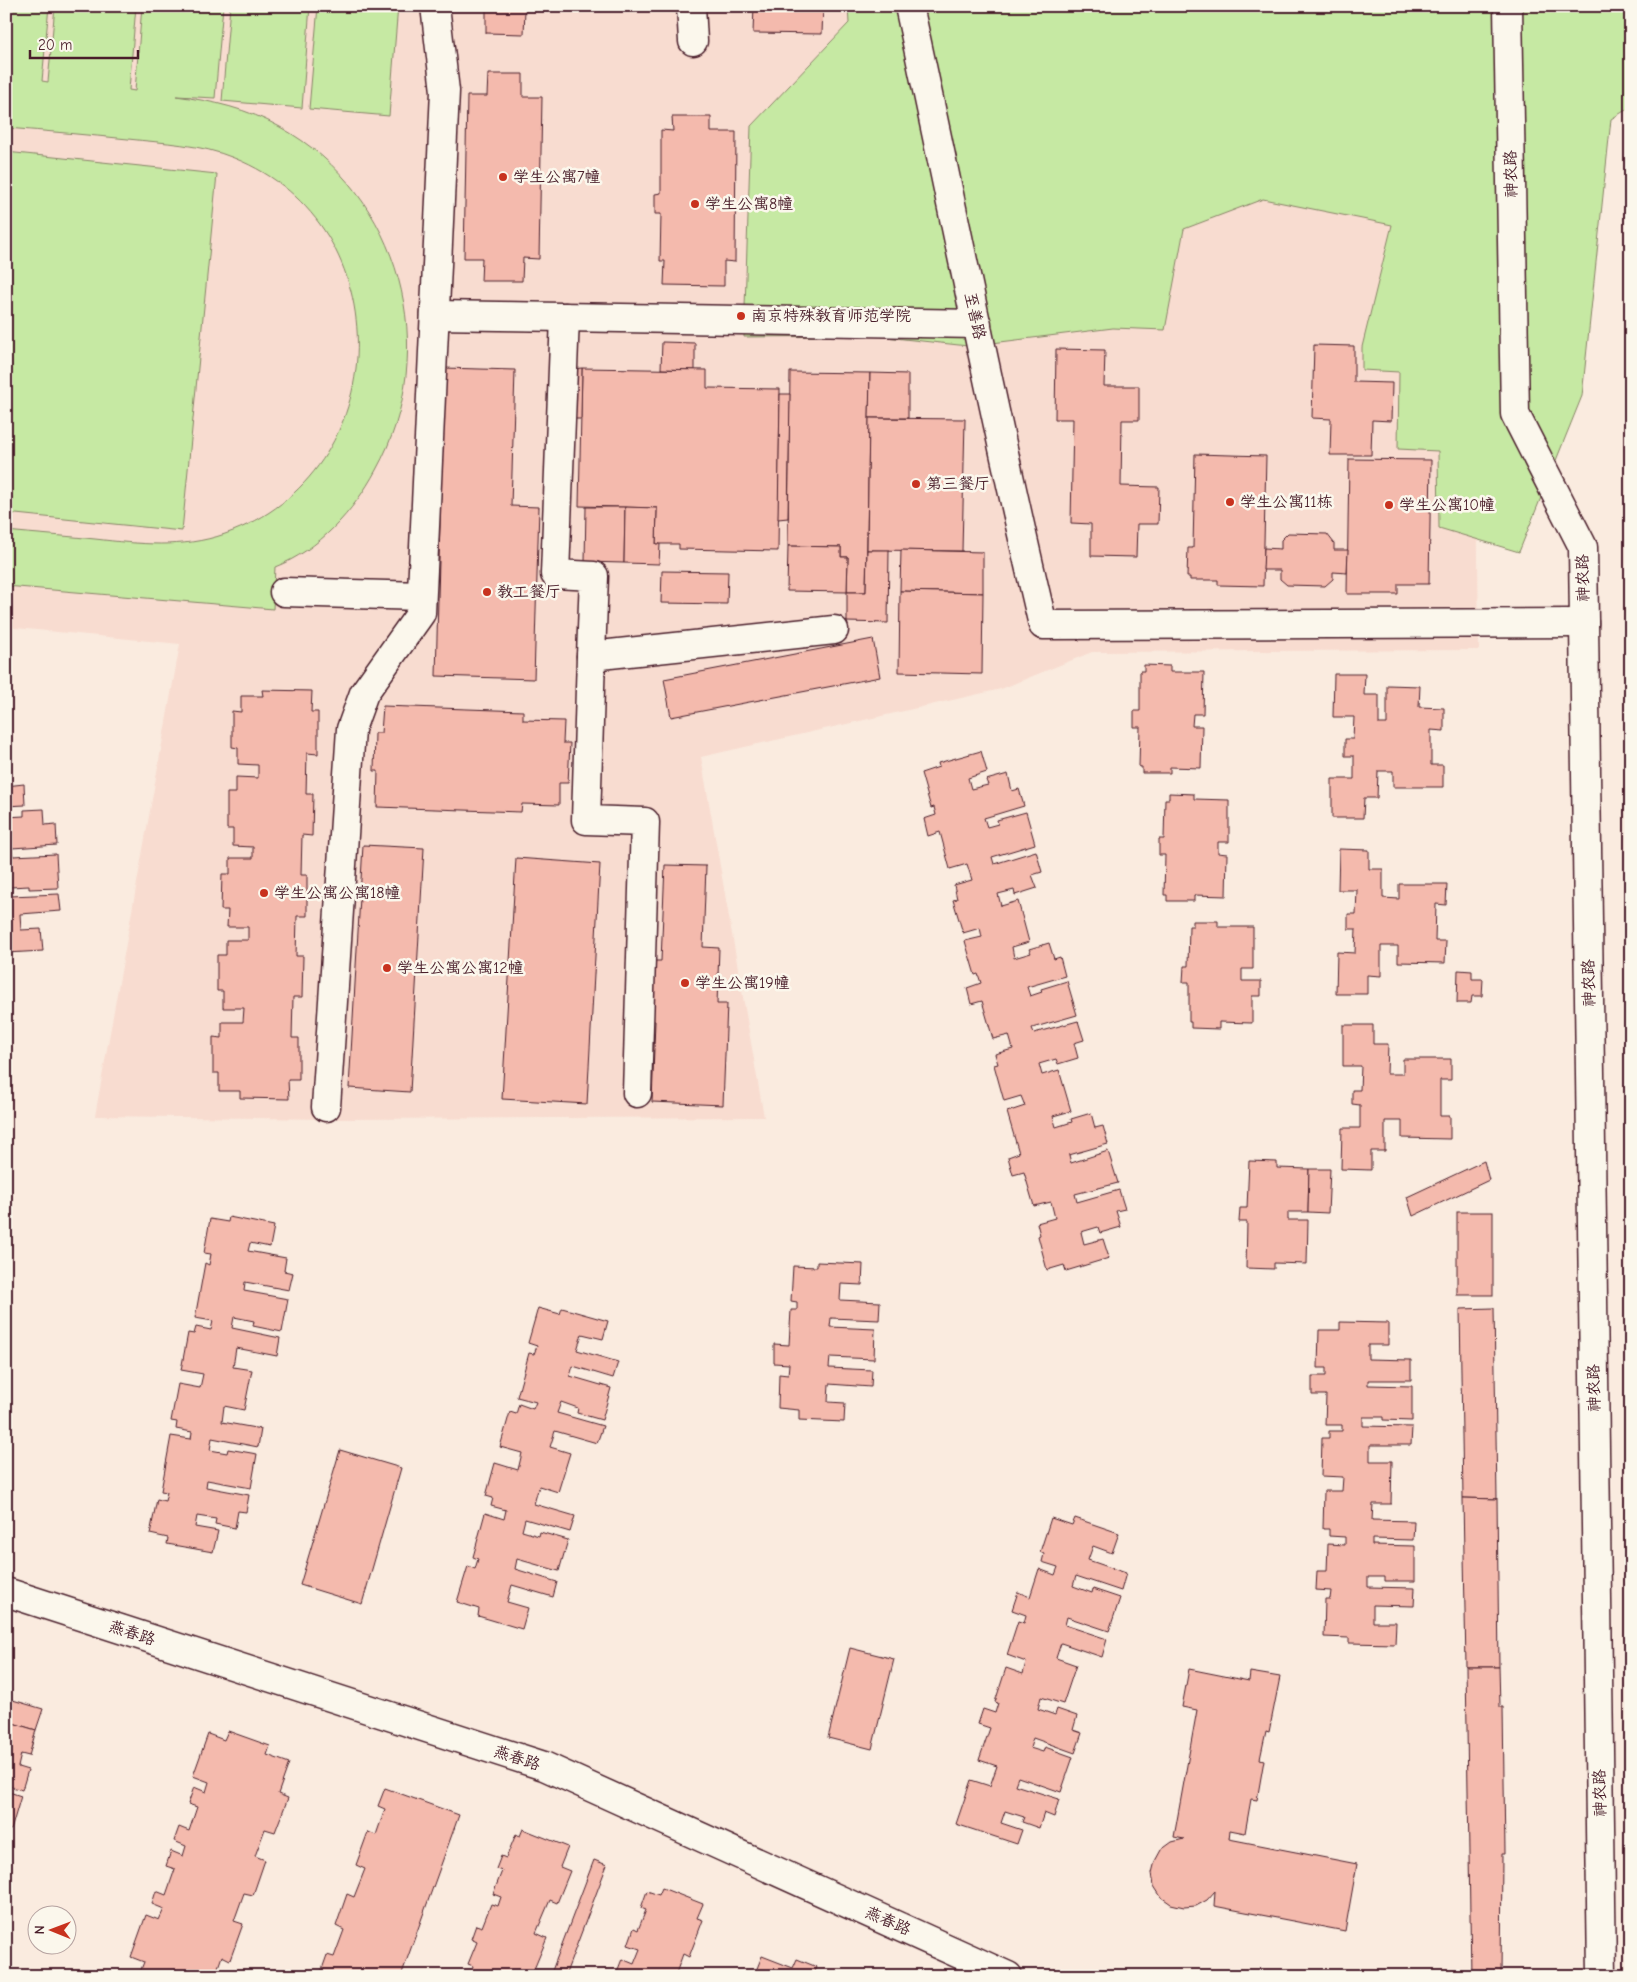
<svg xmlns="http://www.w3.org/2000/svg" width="1637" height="1982" viewBox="0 0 1637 1982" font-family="'Comic Neue','LXGW WenKai TC',sans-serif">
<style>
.built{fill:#f8dcd0}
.green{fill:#c6e9a3;stroke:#888467}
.building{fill:#f4baad;stroke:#4a1f2b}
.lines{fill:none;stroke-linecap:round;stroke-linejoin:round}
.minor-casing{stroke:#4a1f2b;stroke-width:31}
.minor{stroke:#fbf7ec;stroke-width:28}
.poi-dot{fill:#c8321e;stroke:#fbf7ec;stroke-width:2}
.labels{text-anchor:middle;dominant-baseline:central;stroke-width:5;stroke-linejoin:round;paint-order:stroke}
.street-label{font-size:16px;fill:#4a1f2b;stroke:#fbf7ec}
.poi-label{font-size:16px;fill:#4a1f2b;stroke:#fbf7ec;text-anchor:start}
</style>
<rect width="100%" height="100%" fill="#faebdf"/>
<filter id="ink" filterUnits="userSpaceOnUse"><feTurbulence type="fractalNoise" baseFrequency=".02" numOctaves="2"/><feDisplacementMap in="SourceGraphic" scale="10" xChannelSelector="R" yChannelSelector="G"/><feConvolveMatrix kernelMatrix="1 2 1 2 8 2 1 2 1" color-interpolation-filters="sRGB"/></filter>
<g filter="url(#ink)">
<path class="built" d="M6,6H1472L1479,650L1092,652L1001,689L701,757L764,1117L334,1119L95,1116L180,644L6,627Z"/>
<g class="green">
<path d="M6,6H49L42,81L48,82L55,6H136L129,90L135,91L142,6H223L215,98L176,96C213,101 248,109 280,127C402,194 442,351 376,470C354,511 319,550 275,567L273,609L6,586V531C36,534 66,536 95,539C139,544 182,549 225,534C397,474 403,225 234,158C200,144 164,143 128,139C87,135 47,131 6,128Z"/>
<path d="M230,6H310L302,108L222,101Z"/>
<path d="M318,6H398L389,116L309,109Z"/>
<path d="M848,6H1631V107L1611,119L1582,396L1519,552L1439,528L1438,451L1398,449L1399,372L1362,370V347L1392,225L1263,199L1184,229L1165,330L1113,328L968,346L876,336L744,337L751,126L849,23Z"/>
<path d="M6,152L217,174L182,531L6,513Z"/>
</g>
<g class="building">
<path d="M469,6H544V9H525L524,34L486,33V8Z"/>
<path d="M754,6H823L822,34L753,33Z"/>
<path d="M488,74H523V97H542L539,259L523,258L522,281H481L482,258H464L467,96H487Z"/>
<path d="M672,117H711V132H736L735,262L724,261V286L664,285L665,261H660L661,214H655V194L661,193V130L673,131Z"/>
<path d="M662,342L695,343V370L661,369Z"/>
<path d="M1314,345L1354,346V382L1392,383L1391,421L1372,420L1371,455H1330L1331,419L1312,418Z"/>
<path d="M1056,349L1105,350L1104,386H1139V420H1122L1121,486L1159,487L1158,524H1137L1136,557L1091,556V524L1071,523L1073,419H1055Z"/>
<path d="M444,368L515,370L511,506L539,507L534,679L436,676Z"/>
<path d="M582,368L707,370V388L780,389L778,551L679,549V544H656L657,508L579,506Z"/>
<path d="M582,368L581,419H570L571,369Z"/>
<path d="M790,372L870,373L866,592H847L848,557H841V547L788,546Z"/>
<path d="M870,373L908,374V418H869Z"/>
<path d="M780,394H790L788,518L778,519Z"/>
<path d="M869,418L965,419L962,551L867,550Z"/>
<path d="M1195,454L1266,456L1263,586L1218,585V580H1190V577H1187L1188,548H1193Z"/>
<path d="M1349,459L1431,460L1429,584H1398V594H1347Z"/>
<path d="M586,507H625L624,563L585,562Z"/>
<path d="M625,507L657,508L656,544H660L659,564L624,563Z"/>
<path d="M1288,533L1327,534L1334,543V550H1348L1347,573L1333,572V579L1325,586L1287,585L1280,579V570H1263L1264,548L1281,549V540Z"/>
<path d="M788,546L841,547V557H848L847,592L787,591Z"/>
<path d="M867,550H889L888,623L847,622V592H866Z"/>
<path d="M901,550L983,552V593L900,591Z"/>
<path d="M662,571L728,572L727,604L661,603Z"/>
<path d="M900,591L983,593L982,674L899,672Z"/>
<path d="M873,639L880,677L671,717L664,679Z"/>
<path d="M1144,665L1170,666V672H1204L1203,714H1193L1192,726H1202L1201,768L1170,767V773H1142V767H1139L1140,727H1134V711H1140V671H1144Z"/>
<path d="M1334,674H1365L1364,695H1379V724H1387V685L1420,686L1419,707L1444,708V731L1431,730V765H1443V787H1393V771H1378L1377,798H1364L1363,818H1332V779H1354V756H1345V739H1353L1354,717H1333Z"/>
<path d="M262,690L312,691L311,712H318V754L307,753L306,794H313L312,836L302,835L301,875H307V916H297L296,956H303L302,997H293L292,1038H299V1080H288L289,1099L240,1098V1091H219V1073H213V1037L222,1038V1022H243L244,1008H223V991H217V955H226V940H248V927H227L228,910H221L222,874H230V858H253V847L233,846V829H227V793H236V777L258,778V765L238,764V748L232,747V711L241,712V696H263Z"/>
<path d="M383,706L523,711V720L564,721L563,743H570L568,783H559V805L522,804L521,812L377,807L378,771H374L375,733H381Z"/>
<path d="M981,751L987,772L968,778L971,789L988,785L986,780L1008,774L1012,791L1019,789L1024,806L984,818L987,827L998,824L997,820L1026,812L1035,844L992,857L994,864L1036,851L1042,872L1032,875L1037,888L1015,895L1014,890L998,894L1001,906L1018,901L1029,942L1012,947L1014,958L1031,953L1029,949L1049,943L1054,959L1060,957L1065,976L1027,987L1030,996L1042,992L1041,989L1067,981L1077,1015L1032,1028L1034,1033L1078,1021L1084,1040L1074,1043L1078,1058L1058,1064L1056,1059L1039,1064L1042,1075L1059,1070L1071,1111L1053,1116L1056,1127L1072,1122L1071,1119L1091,1113L1095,1128L1103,1126L1108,1144L1069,1155L1071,1163L1108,1151L1118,1183L1075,1194L1077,1202L1119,1190L1125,1209L1116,1211L1121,1227L1100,1233L1098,1227L1081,1232L1084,1244L1103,1239L1109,1258L1066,1271L1064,1265L1047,1270L1038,1236L1040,1235L1037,1223L1055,1218L1051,1202L1034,1206L1024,1172L1013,1175L1008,1157L1019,1153L1007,1112L1025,1106L1021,1096L1004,1101L994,1065L998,1064L995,1054L1013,1049L1009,1035L993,1039L982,1001L971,1004L967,988L981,983L978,974L975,975L965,941L982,937L980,928L963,933L953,900L957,899L954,885L972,880L967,864L950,869L940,832L928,836L924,819L936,815L934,807L931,808L921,773L939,767L938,763Z"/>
<path d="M24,784L25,805L6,806V786Z"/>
<path d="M1169,793L1194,794V799L1229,800V842H1218V853L1227,854L1226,896L1194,895V901H1167V895H1164L1165,855H1159V839H1164L1165,799H1169Z"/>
<path d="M44,809L45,825L56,824L57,845L12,848L13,856L56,854L58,888L29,889V886L10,887V896L59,894L61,911L20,914L21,930L41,929L43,951L6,953V817L24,816V810Z"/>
<path d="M363,845L424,848L410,1092L349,1088Z"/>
<path d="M1339,849L1369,850V869H1383V898L1399,899V884H1447L1446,905L1436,904L1435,941H1446L1445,963L1398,962V946H1381V976L1367,975V994H1336L1337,952L1355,953L1356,929H1348V914H1356L1357,890H1338Z"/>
<path d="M516,858L600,864L587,1104L502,1099Z"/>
<path d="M665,865L706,866L703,947L719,948L717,1004H727L723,1105L652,1102L655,1021H651L654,961H661Z"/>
<path d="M1193,921H1218V927H1253V969H1242V981H1261V996H1252V1023L1219,1022V1029L1191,1028V1022H1189V982H1183L1184,966H1188L1189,926H1193Z"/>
<path d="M1458,970L1472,971V979H1483L1482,996H1472L1471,1003H1457Z"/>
<path d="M1343,1025H1373V1044H1388L1387,1074H1403V1059H1451V1080H1440V1116H1450V1139L1402,1138V1121H1385V1151H1371V1170L1341,1169L1342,1128H1360V1105L1352,1104V1090H1360L1361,1066H1343Z"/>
<path d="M1249,1161L1277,1162V1168L1309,1169L1308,1212H1288V1220H1308L1307,1264L1274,1263V1269L1246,1268L1247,1222H1239L1240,1208H1247Z"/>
<path d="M1484,1161L1489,1180L1413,1216L1407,1197Z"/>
<path d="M1309,1169H1330L1328,1213L1308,1212Z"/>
<rect x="1457" y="1212" width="36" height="83"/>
<path d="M229,1217L274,1226L270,1247L250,1243L248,1251L286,1258L284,1271L293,1273L289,1290L245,1282L244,1291L288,1299L282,1332L253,1326L254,1321L234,1317L232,1328L280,1338L277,1356L236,1348L233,1367L252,1370L244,1410L224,1406L222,1422L261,1429L258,1447L212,1438L210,1450L227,1453L228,1449L257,1454L251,1488L207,1480L206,1487L249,1495L246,1512L238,1511L235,1528L215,1524L216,1519L197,1516L195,1527L218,1531L213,1552L167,1544L168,1538L150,1534L157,1499L165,1501L167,1492L161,1491L171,1436L191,1439L192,1432L176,1429L177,1422L171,1421L178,1384L200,1388L203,1374L181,1370L188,1333L194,1334L196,1327L211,1330L213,1321L195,1318L205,1263L209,1265L211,1254L204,1253L210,1219L228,1222Z"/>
<path d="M817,1262L863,1264L862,1285L841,1284L840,1300L880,1302L879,1320L831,1318L830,1327L875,1329L874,1359L830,1357L829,1368L872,1370L871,1387L829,1384L828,1402L845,1403L844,1422L799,1420V1410L778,1408L779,1374L788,1375L789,1364L774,1363V1344L789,1345L791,1310H797V1302L791,1301L793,1266L817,1267Z"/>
<path d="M538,1308L560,1314L562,1308L608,1321L603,1339L582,1334L577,1350L618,1362L613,1378L573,1366L570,1376L611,1388L602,1420L577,1413L578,1408L561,1402L557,1413L603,1426L597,1443L555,1431L550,1447L570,1453L558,1492L539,1486L534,1504L575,1516L570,1532L525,1519L522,1531L539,1536L540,1532L568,1540L559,1571L517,1559L515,1569L557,1582L553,1597L512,1585L507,1602L528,1608L522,1629L478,1616L479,1609L457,1602L468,1566L475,1569L478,1559L473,1557L485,1513L504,1519L506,1510L491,1506L493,1498L486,1496L495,1463L518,1470L522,1453L500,1447L510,1412L516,1414L519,1404L533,1409L536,1402L517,1397L529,1353L534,1354L537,1346L528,1343Z"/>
<path d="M1494,1308L1497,1499L1463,1498L1460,1309Z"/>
<path d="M1340,1322L1388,1323V1345H1368V1359L1411,1360V1380H1368V1385L1412,1386V1421L1383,1420V1417H1363V1426L1412,1427L1411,1445H1370V1461H1392L1391,1504H1373L1372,1520L1414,1521L1413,1540L1372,1539V1545L1415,1546V1581H1385V1577H1368V1587L1415,1588L1414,1606L1373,1605V1622H1396L1395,1644L1349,1643V1638L1324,1637L1325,1599H1330L1331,1591L1316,1590L1317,1571H1327L1328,1544L1345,1545V1537L1329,1536V1529H1323L1324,1491H1342L1343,1477L1321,1476L1322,1438H1329V1431H1342V1425H1325L1326,1395H1312V1376H1326V1368H1318L1319,1330H1340Z"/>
<path d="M340,1450L401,1468L362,1604L300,1585Z"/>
<path d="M1463,1498L1497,1499L1499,1667H1466Z"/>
<path d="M1051,1518L1072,1525L1075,1518L1119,1533L1112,1553L1093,1546L1088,1560L1126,1573L1121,1591L1076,1576L1073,1586L1092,1593L1093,1589L1120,1598L1109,1631L1067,1617L1065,1625L1107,1639L1102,1657L1061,1643L1056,1658L1076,1665L1063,1704L1041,1697L1038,1709L1055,1715L1057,1709L1077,1716L1073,1730L1082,1733L1075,1753L1033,1738L1030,1748L1043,1752L1045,1747L1073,1757L1061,1792L1018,1777L1015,1785L1059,1799L1054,1817L1044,1813L1039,1828L1022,1822L1024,1817L1005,1811L1001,1823L1022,1830L1017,1844L956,1824L971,1780L990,1786L997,1766L979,1760L990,1728L978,1724L983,1709L995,1713L998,1703L995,1702L1006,1668L1023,1674L1026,1662L1007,1655L1018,1621L1024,1623L1026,1615L1012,1610L1018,1592L1030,1597L1039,1569L1055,1575L1058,1567L1042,1562L1044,1554L1040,1552Z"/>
<path d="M850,1648L894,1659L872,1749L828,1738Z"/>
<path d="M1466,1667H1499L1500,1707H1503L1505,1854H1502L1501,1976H1471Z"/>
<path d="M1189,1669L1249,1681L1250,1672L1280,1677L1269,1732L1266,1731L1260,1759L1264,1760L1257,1800L1251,1799L1245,1833L1230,1830L1229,1839L1357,1864L1345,1931L1214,1906L1215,1891L1207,1900L1196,1906L1184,1907L1171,1904L1161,1897L1154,1886L1152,1873L1155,1861L1161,1850L1172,1842L1184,1839L1174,1837L1197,1710L1182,1707Z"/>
<path d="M6,1698L43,1709L36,1730L6,1721Z"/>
<path d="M6,1721L36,1730L29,1756L21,1754L18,1767L28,1770L22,1790L6,1785Z"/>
<path d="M228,1731L270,1746L267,1755L289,1763L278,1794L288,1798L275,1832L265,1829L255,1856L265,1860L253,1895L244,1893L234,1921L243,1924L230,1960L222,1956L215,1976H150L140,1972L144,1962L131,1957L146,1915L159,1920L164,1909L152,1904L156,1891L166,1895L175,1869L166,1866L171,1851L183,1856L186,1846L174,1841L179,1827L189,1831L197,1807L188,1804L194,1787L206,1792L209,1782L193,1776L208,1734L224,1740Z"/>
<path d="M385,1788L459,1815L401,1976H332L321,1972L327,1955L334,1957L344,1930L336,1926L347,1894L354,1897L365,1869L356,1865L368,1832L376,1835L385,1809L378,1806Z"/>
<path d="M6,1791L21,1796L11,1830L6,1829Z"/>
<path d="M523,1829L568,1847L560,1867L570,1871L557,1903L550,1900L536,1933L547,1938L532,1974L523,1971L521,1976H479L471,1972L473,1966L468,1964L477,1942L471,1939L476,1925L482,1927L491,1904L498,1906L501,1897L493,1894L502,1871L496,1869L501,1856L506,1858L516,1834L520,1836Z"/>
<path d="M594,1860L607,1865L565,1976H550Z"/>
<path d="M662,1888L703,1904L697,1918L703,1920L689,1957L683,1954L675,1976H621L622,1973L617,1972L622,1959L634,1964L640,1949L628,1945L634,1928L638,1930L646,1910L641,1908L647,1891L659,1895Z"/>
<path d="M762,1956L793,1968L797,1959L817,1967L813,1976H754Z"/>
</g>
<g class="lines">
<defs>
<g id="minor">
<path d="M691,6L693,41"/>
<path d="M909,6C954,212 994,420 1043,625L1584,623"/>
<path d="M1508,6L1515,414L1583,547L1602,1976"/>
<path d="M435,315L977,324"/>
<path d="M565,317L555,574L594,576L591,656L834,630"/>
<path d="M284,592L421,596"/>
<path d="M591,656L586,820L645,822L637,1093"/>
<path d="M326,1107L351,729L364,693L421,613L445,91L435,6"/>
<path d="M6,1592L544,1766L1008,1976"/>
</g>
</defs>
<use href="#minor" class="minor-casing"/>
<use href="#minor" class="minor"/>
</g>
</g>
<g class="poi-dot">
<circle cx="503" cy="177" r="5"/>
<circle cx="695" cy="204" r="5"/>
<circle cx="741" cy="316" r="5"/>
<circle cx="916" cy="484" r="5"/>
<circle cx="1230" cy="502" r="5"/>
<circle cx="1389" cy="505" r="5"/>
<circle cx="487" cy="592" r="5"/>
<circle cx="264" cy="893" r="5"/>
<circle cx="387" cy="968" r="5"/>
<circle cx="685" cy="983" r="5"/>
</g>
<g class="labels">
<g class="street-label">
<text transform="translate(1511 174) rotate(-91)">神农路</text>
<text transform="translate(975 316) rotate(78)">至善路</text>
<text transform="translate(1583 578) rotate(-91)">神农路</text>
<text transform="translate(1589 983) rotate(-91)">神农路</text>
<text transform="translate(1594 1388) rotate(-91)">神农路</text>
<text transform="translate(132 1633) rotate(18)">燕春路</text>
<text transform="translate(517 1758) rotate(18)">燕春路</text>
<text transform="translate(1600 1793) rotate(-91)">神农路</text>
<text transform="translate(888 1921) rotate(24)">燕春路</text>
</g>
<g class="poi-label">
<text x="513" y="177">学生公寓7幢</text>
<text x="705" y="204">学生公寓8幢</text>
<text x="751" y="316">南京特殊教育师范学院</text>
<text x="926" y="484">第三餐厅</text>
<text x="1240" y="502">学生公寓11栋</text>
<text x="1399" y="505">学生公寓10幢</text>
<text x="497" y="592">教工餐厅</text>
<text x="274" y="893">学生公寓公寓18幢</text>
<text x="397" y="968">学生公寓公寓12幢</text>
<text x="695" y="983">学生公寓19幢</text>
</g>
</g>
<rect width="1637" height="1982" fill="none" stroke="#fbf7ec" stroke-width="25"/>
<rect x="12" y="12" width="1612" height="1957" fill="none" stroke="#4a1f2b" stroke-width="2" filter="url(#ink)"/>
<g transform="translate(52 1930) rotate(271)"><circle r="24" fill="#fbf7ec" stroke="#b4a19f"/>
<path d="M0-4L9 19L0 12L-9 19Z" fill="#c8321e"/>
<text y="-8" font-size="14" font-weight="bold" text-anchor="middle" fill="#4a1f2b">N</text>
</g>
<path d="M30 50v8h108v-8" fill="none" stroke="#4a1f2b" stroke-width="2.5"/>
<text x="38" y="50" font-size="15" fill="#4a1f2b" stroke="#fbf7ec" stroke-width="4" paint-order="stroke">20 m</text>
</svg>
